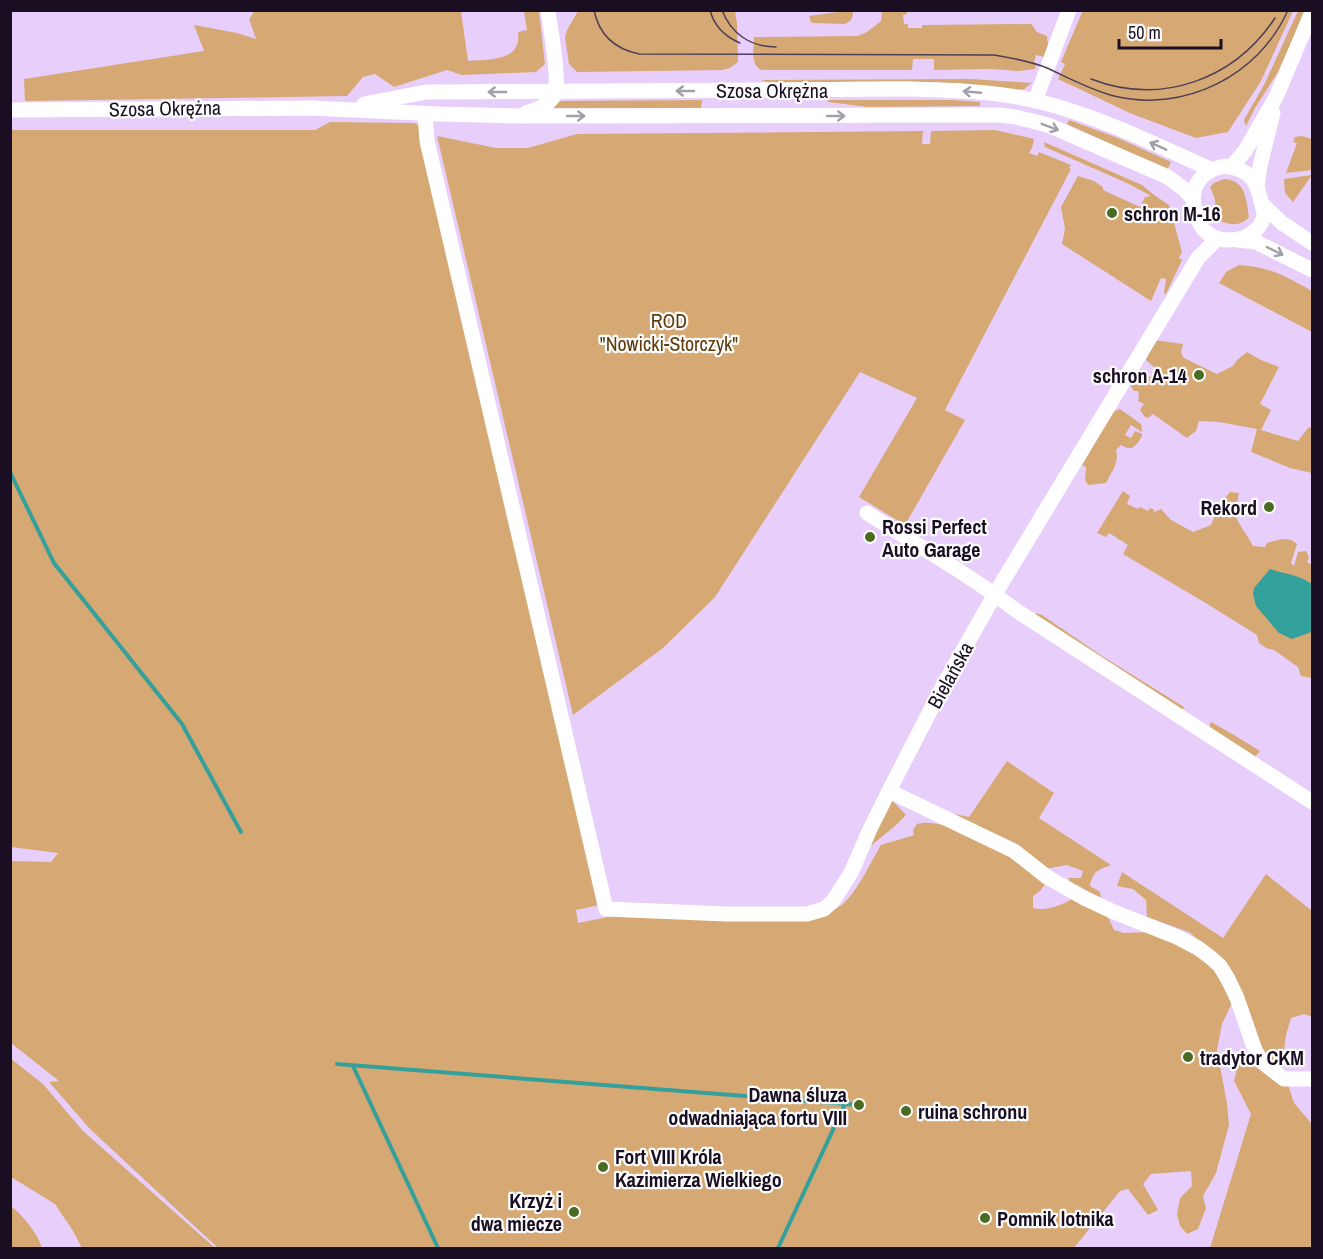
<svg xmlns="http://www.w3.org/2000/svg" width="1323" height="1259" viewBox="0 0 1323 1259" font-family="'Archivo Narrow',sans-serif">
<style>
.green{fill:#d6a873}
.water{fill:#33a09b}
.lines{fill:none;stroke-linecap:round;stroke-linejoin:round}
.stream{stroke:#33a09b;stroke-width:4}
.minor{stroke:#fff;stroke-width:15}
.tram{stroke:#4e4059;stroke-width:1.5}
.oneway{stroke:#a39fa7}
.poi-dot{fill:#4a6b21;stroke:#fbfcfb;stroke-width:2}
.labels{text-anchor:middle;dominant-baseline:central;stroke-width:4.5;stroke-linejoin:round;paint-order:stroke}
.street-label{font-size:20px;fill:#1a0f22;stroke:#fbfcfb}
.poi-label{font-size:20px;font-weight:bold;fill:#1a0f22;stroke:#fbfcfb;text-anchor:start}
.park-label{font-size:20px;fill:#5e3c0d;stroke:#fbfcfb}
</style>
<rect width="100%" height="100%" fill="#e8cffb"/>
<g class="green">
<path d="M255,10L461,11L468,61C489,59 522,62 518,32L527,30L524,11H539L545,64L536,72L462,75L447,70L394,87L375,74L363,77L347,96L25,101L24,79L204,51L194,25L237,33L256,39L249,19Z"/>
<path d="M907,10V14L903,15L904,24H908V28H922V25L1031,24L1037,32L1047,36L1048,45L1044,57L1036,55L1034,62L1036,63L1035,69L1019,71L990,69L934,70V59H913L912,70H762C750,66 754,48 754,37L858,36L867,32L881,21L882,11Z"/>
<path d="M1083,10H1293V11L1261,81L1228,132L1196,138L1132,114L1058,79L1065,64L1061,62Z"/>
<path d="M578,11H735L737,23L738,62L730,68L723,70L577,72L569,64L565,37L567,30Z"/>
<path d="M845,11H853C853,17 852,21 845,24L813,23L811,22L809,16Z"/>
<path d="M1298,11H1306L1278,72L1255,108L1246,126L1244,120L1264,85Z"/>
<path d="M970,79L1032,83L1024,89L1016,90C935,77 851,82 770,83L761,80Z"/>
<path d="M702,100L701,108H549L557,101Z"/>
<path d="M827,100H954L980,102V106L868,107L828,102Z"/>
<path d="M1069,120L1118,138L1171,162L1167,170L1067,124Z"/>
<path d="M330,122L413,123L420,125L523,578L538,650H543L599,905L576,910L578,923L618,915L820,916C829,912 838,909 845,902C860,887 870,863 881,845L914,835L913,830L917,824C939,817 990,842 1009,854C1022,862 1033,874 1045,884L1040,891L1033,896V908C1048,911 1059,906 1072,899L1103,913L1109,919L1114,930L1124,933L1151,932L1166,937L1211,964L1232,1003L1222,1024L1217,1050L1227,1103L1229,1125L1216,1173L1203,1196L1206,1208L1198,1229L1187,1234L1180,1226L1177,1214L1180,1198L1192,1186L1191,1171L1151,1174L1143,1184L1158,1210L1148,1215L1128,1189L1120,1191L1074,1248H218L90,1129L49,1082L59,1081L11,1043V861L51,862L58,853L11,847V130H315Z"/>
<path d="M995,130L1034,139L1032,148L1029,153L1037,156L1039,152L1071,165L1069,168L1071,169L945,410L965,420L905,525L859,497L917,398L860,372L715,597L663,648L573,715L437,136L496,148H528L577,134L923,131L922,144H930L931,131Z"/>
<path d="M1302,136L1312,139V170L1286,173L1297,143L1293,142L1295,137Z"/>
<path d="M1044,142L1142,185L1154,195L1169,205L1182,252L1179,258L1182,260L1166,294L1164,293L1166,279L1161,278L1151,301L1062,244L1065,229L1061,207L1078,176L1094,181L1103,187V190L1140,207L1145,197L1151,196L1129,184L1045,147Z"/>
<path d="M1312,175L1293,202L1285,193L1284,179Z"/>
<path d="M1224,179C1246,180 1246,199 1249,217C1241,226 1233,225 1222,222C1215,214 1216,212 1215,202C1215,197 1212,192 1210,187L1214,183Z"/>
<path d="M1239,265C1270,267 1285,276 1312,291V332L1219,283L1226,272Z"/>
<path d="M1153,340L1183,344L1181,353L1184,358L1217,374L1233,366L1237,360L1247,352L1261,360L1279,367L1260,404L1271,410L1261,430L1298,441L1309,427L1312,429V473L1290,468L1251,452L1257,429L1219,422L1199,421L1196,431L1187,438L1153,414L1148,418L1145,417L1140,410L1144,404L1138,401L1139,397L1138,391H1134L1129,383L1135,372L1141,369L1146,377C1152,377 1154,374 1155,368L1146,360Z"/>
<path d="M1120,409L1141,424L1142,432L1131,425L1125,435L1131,438L1135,431L1142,434V436L1138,443L1132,448H1127L1121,445L1116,450C1120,462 1111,473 1106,483L1088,485L1085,480L1086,467L1082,465L1113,412Z"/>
<path d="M1123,491L1130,496L1127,504L1138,509L1140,507L1148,511L1150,508L1155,510L1152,513L1161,509L1171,520L1193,532L1211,525L1220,504L1230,492L1239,493C1238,499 1235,509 1236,514C1236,522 1249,537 1253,546L1265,547L1267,543C1278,540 1289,535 1297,544L1291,563L1294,566L1298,552L1306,551L1309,557L1307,562L1312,565V678L1301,676L1298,667L1274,650L1266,648L1259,643L1257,635L1209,605L1123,554L1128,545L1109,533L1106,537L1097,533Z"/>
<path d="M1036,613L1042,615L1102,656L1184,707L1182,710L1036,616Z"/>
<path d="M1211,722L1234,735L1260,751L1254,758L1209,728Z"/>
<path d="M1007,761L1054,793L1039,818L1111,865C1098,870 1093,871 1090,886L1100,892L1101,898L1070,882L1068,878H1081L1083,871L1067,865L1045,869L950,813L969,817Z"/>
<path d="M890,798L906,815L894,827L868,848Z"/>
<path d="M1122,872L1223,938L1266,874L1312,911V1017L1304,1014L1291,1018L1286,1035L1282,1066L1294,1103L1312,1124V1248H1210L1251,1114L1234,1081L1241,1053H1250L1220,958L1189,932L1147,917L1146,900L1133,889L1117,886Z"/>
<path d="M10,1058L43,1084L83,1131L215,1248H82L73,1231L55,1204L11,1177Z"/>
<path d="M10,1205C23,1216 37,1232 42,1248H11Z"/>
</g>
<path class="water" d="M1270,569C1285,574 1299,575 1312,584V630L1309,633L1292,639L1279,633L1256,606L1253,594L1254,588Z"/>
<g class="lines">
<g class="stream">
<path d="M10,472L54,563L182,724L241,832"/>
<path d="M337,1064L859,1105"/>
<path d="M353,1066L438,1248"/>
<path d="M778,1248L845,1104"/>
</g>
<g class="minor">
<path d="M1035,101L1069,10"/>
<path d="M364,104L426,92H437L905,89C949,90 994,91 1037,101C1098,116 1155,144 1212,170"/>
<path d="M10,110L312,108L438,114L518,116L999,115L1016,117L1048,125L1168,177L1185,190L1193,199"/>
<path d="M526,113C536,110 548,106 554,96C561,83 550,27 548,10"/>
<path d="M425,114L427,141L606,909L726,914H807L824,909L833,901L851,873L870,829L892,785L943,686L995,594L1198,258L1217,239"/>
<path d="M1225,166C1234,167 1243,170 1250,176C1256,182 1258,189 1260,197C1261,203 1264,209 1264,215C1262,226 1253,235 1243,238C1235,240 1228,241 1220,239C1211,237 1203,231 1199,222C1187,195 1194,172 1225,166Z"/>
<path d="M1231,167L1245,151L1276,97L1312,12"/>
<path d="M1257,186L1260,166L1273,113"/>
<path d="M1263,205L1282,223L1312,243"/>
<path d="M1237,240L1256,242L1312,270"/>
<path d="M867,513C918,545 969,575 1017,611L1312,802"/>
<path d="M889,791L1014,851L1047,877L1086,899L1114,912L1177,937L1198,948L1210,957L1220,966L1228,979L1237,998L1255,1050L1262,1062L1284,1079H1312"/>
</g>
<g class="tram">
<path d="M594,10C599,35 615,49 639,54L994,55C1012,58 1030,61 1047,68C1069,78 1091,90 1114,96C1184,113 1259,76 1288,10"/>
<path d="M710,10C714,26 726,37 740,43"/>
<path d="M722,10C731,34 751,47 776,47"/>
<path d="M1091,79C1161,106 1234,80 1275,18"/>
</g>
</g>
<defs><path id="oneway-shaft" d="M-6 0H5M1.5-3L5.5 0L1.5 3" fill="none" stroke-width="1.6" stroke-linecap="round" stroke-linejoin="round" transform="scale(1.5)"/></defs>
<g class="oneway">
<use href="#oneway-shaft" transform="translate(685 91) rotate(180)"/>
<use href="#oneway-shaft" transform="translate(497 92) rotate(-180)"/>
<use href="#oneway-shaft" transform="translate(972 92) rotate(-175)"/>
<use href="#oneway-shaft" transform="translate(576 116)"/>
<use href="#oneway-shaft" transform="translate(836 116)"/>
<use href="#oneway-shaft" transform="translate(1050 127) rotate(21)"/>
<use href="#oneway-shaft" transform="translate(1158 146) rotate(-156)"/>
<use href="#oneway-shaft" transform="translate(1275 251) rotate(26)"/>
</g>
<g class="poi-dot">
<circle cx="1112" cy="213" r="6"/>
<circle cx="1199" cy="375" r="6"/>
<circle cx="1269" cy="507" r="6"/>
<circle cx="870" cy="537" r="6"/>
<circle cx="1188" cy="1057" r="6"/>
<circle cx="859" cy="1105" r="6"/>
<circle cx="906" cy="1111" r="6"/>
<circle cx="603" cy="1167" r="6"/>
<circle cx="574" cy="1212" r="6"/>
<circle cx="985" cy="1218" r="6"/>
</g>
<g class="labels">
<g class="street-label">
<text x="772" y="90">Szosa Okrężna</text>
<text transform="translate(165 108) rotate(-1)">Szosa Okrężna</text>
<text transform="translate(950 675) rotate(-61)">Bielańska</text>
</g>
<g class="poi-label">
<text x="1124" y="213">schron M-16</text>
<text x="1187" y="375" text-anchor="end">schron A-14</text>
<text x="1257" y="507" text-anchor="end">Rekord</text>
<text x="882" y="526">Rossi Perfect<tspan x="882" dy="23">Auto Garage</tspan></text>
<text x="1200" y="1057">tradytor CKM</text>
<text x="847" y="1094" text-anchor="end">Dawna śluza<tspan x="847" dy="23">odwadniająca fortu VIII</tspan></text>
<text x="918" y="1111">ruina schronu</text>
<text x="615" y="1156">Fort VIII Króla<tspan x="615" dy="23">Kazimierza Wielkiego</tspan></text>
<text x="562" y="1200" text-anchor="end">Krzyż i<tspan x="562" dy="23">dwa miecze</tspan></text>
<text x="997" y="1218">Pomnik lotnika</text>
</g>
<g class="park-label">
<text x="669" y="320">ROD<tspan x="669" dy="23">"Nowicki-Storczyk"</tspan></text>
</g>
</g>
<rect width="1323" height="1259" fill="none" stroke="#1a0f22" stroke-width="24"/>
<path d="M1119 39v9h102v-9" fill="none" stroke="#1a0f22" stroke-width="3"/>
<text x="1128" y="39" font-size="18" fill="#1a0f22" stroke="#fbfcfb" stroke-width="4.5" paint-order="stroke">50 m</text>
</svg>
